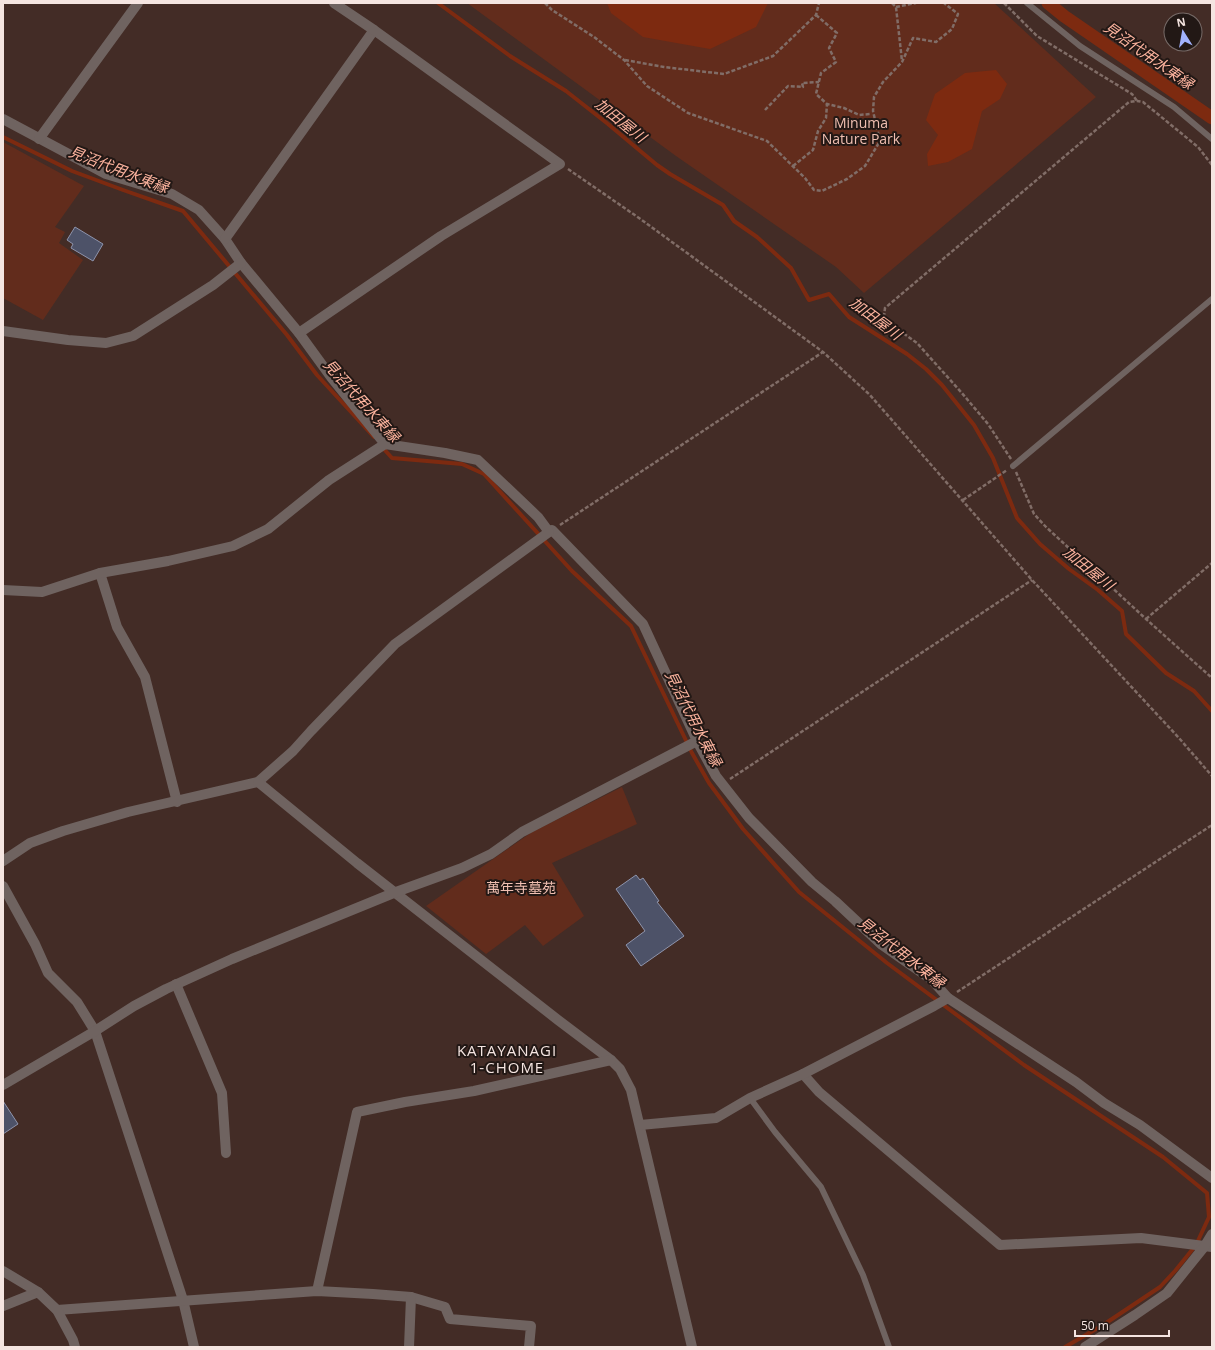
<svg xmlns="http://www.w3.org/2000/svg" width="1215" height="1350" viewBox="0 0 1215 1350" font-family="'Open Sans','Noto Sans JP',sans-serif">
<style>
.green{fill:#622c1c}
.water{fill:#7d2a10}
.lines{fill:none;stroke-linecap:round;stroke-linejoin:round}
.stream{stroke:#7d2a10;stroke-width:4}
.canal{stroke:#7d2a10;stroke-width:13}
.building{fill:#4d5268;stroke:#8e94ac}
.path{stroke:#816d67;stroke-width:2.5;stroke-dasharray:4 2;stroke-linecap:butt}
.service{stroke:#6f6360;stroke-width:6}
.minor{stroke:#6f6360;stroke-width:10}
.tertiary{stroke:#6f6360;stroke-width:10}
.labels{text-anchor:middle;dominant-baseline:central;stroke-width:4;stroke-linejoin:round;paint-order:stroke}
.park-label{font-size:14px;fill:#f0bfb1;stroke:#221815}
.water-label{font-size:15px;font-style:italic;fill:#fcb39e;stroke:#221815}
.neighbourhood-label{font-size:15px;letter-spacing:1px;fill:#f5e5e1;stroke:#221815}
</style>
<rect width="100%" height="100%" fill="#432c26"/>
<g class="green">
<path d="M467,3H994L1096,97L864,293L836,267L676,156Z"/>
<path d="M3,142L84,186L55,227L65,232L59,243L83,260L43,320L3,298Z"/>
<path d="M622,787L637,824L552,863L584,916L543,946L525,925L486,954L426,906L532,832Z"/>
</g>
<g class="water">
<path d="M607,3H768L756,27L710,49L643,37L611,13Z"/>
<path d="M996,70L1007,84L1000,99L982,111L972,149L948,162L928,166L927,154L938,135L926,120L935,94L965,73Z"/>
</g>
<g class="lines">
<g class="stream">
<path d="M438,3L510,56L566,91L608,124L657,165L670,174L723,205L734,221L757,237L791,268L809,300L829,294L849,317L907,354L926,369L942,385L974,425L993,458L1017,518L1040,544L1069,569L1098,590L1122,611L1126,634L1166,673L1194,691L1212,711"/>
<path d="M3,137L72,171L123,190L183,211L287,335L317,375L374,437"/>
<path d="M382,447L392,458L462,464L484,474L572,571L631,626L692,753L709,783L743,829L799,892L887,963L1024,1065L1163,1157L1207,1193L1209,1217L1196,1245L1175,1271L1160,1287L1103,1325L1065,1347"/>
</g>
<path class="canal" d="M1048,3L1064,16L1212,118"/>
</g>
<g class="building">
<path d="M75,227L103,244L93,261L71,248L73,244L67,240Z"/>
<path d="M636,875L640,880L643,878L659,901L657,902L684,936L641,966L626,945L645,931L616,889Z"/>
<path d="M3,1101L18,1124L3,1134Z"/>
</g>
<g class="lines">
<g class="path">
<path d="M545,3L552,10L594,37L624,60L647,86L688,113L767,141L805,178L814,190L822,191L847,179L865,166L880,141L873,111L874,97L883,82L902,62L913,38L936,42L952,29L958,14L944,3"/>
<path d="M892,3L896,7L902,61"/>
<path d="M1004,3L1037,36L1132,94L1137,101"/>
<path d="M896,7L916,3"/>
<path d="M816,15L837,33L829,48L836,62L821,73L816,94L827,104L844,108L859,115L871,114"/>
<path d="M625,60L664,67L724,74L773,56L816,15L819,3"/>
<path d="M765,110L788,86L803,87L802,83L819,82"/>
<path d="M793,166L813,150L818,131L826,118L827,104"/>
<path d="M568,169L639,218L823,352L870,395L1032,580L1179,738L1212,776"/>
<path d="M1011,459L988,424L961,392L917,343L886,321L884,316L885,308L1129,102L1137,101L1143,102L1198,147L1212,165"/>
<path d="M1016,472L1034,514L1046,527L1146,619L1212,678"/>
<path d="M963,500L1007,470"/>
<path d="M560,525L823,352"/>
<path d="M1146,619L1212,563"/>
<path d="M730,779L1032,580"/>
<path d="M957,992L1212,825"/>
</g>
<g class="service">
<path d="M1027,3L1080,46L1174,107L1212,139"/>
<path d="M1013,466L1212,299"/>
<path d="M750,1098L775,1132L821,1187L863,1275L889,1347"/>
</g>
<g class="minor">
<path d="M3,119L106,174L172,194L199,210L225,239L241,263L299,333L331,377L385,444"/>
<path d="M39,139L138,3"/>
<path d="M225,239L374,30"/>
<path d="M3,331L68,340L106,343L133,336L213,285L241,263"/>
<path d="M299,333L441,236L560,164L374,30L334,3"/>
<path d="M552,530L643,624L697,741L716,776L749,818L812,882L835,901L882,945L932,980L948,998L1076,1082L1104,1103L1140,1125L1212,1178"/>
<path d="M100,573L117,627L145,677L177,802"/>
<path d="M3,590L42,592L100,573L168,561L233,546L268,529L329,480L385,444L445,453L478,460L538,517L549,532L395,644L311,731L293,751L258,782L128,812L63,831L30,843L3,861"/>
<path d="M258,782L357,863L558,1020L611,1060L620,1069L631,1090L692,1347"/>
<path d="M3,886L35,944L48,973L77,1002L95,1031L183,1300L194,1347"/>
<path d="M176,984L222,1093L226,1153"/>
<path d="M803,1074L819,1092L1000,1245L1141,1238L1212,1247"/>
<path d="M3,1085L95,1031L134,1006L166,989L232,959L396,892L462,868L491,854L522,832L697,741"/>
<path d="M640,1125L716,1118L750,1098L803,1074L934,1006L948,998"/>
<path d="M317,1291L357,1112L405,1102L474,1091L611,1060"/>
<path d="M3,1306L38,1292"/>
<path d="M57,1310L317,1291L373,1294L411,1297L445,1307L450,1319L531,1326L529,1347"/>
<path d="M409,1347L411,1297"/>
<path d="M1085,1347L1135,1315L1167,1293L1204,1247L1212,1234"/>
</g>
<path class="tertiary" d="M3,1271L38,1292L57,1310L73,1340L75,1347"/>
</g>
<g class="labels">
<g class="park-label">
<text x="861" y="122">Minuma<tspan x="861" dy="16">Nature Park</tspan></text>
<text x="521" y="887">萬年寺墓苑</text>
</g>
<g class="water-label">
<text transform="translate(1149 55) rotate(35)">見沼代用水東縁</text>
<text transform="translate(621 120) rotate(39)">加田屋川</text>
<text transform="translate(119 169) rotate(21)">見沼代用水東縁</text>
<text transform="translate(876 318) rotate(37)">加田屋川</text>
<text transform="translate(362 400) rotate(48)">見沼代用水東縁</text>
<text transform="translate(1089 568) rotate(39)">加田屋川</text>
<text transform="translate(694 718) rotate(63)">見沼代用水東縁</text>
<text transform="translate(902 952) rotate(38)">見沼代用水東縁</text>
</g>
<g class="neighbourhood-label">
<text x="507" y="1050">KATAYANAGI<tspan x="507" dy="17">1-CHOME</tspan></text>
</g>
</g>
<rect width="1215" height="1350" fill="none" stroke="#f5e5e1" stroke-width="8"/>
<g transform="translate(1183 32) rotate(349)"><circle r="19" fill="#221815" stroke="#766a67"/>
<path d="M0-3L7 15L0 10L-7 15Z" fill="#a1b2fd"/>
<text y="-6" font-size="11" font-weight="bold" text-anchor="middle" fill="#f5e5e1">N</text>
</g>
<path d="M1075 1330v6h94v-6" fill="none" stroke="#f5e5e1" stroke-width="2"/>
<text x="1081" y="1330" font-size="12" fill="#f5e5e1" stroke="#221815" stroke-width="3" paint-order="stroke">50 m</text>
</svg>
